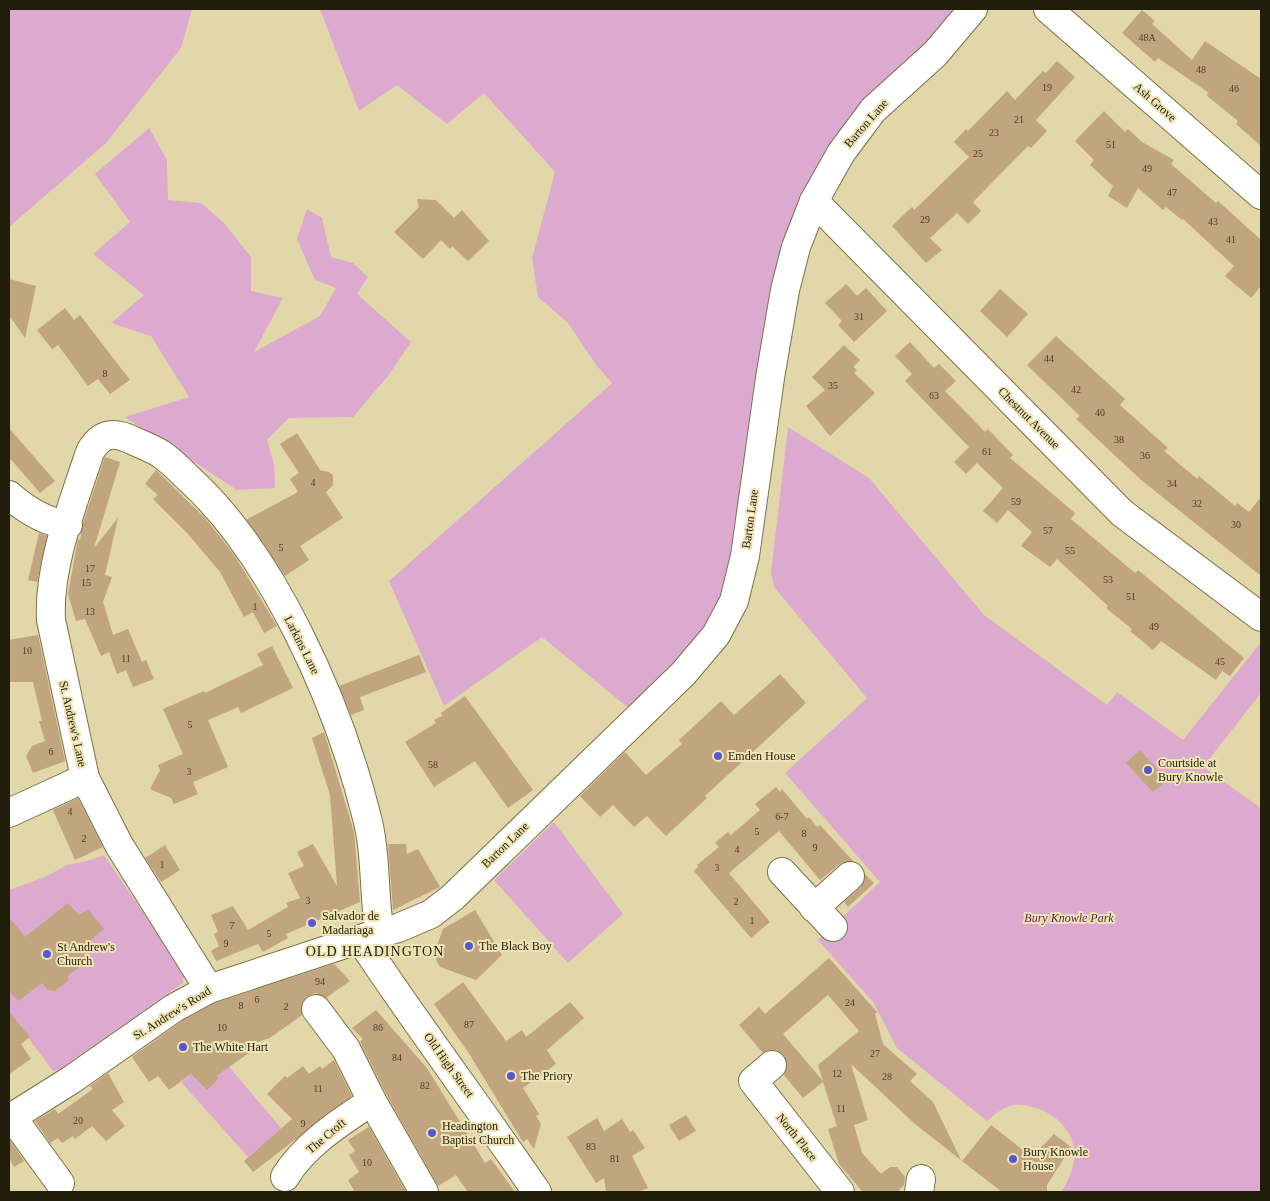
<svg xmlns="http://www.w3.org/2000/svg" width="1270" height="1201" viewBox="0 0 1270 1201" font-family="'Times New Roman',serif">
<style>
.green{fill:#ddaacf}
.building{fill:#c0a57e;fill-rule:evenodd}
.lines{fill:none;stroke-linecap:round;stroke-linejoin:round}
.minor-casing{stroke:#7b7146;stroke-width:30}
.minor{stroke:#fff;stroke-width:28}
.poi-dot{fill:#5558cf;stroke:#efe4b5;stroke-width:2}
.labels{text-anchor:middle;dominant-baseline:central;stroke-width:4;stroke-linejoin:round;paint-order:stroke}
.number-label{font-size:10px;fill:#493f28}
.street-label{font-size:12px;fill:#211d0b;stroke:#efe4b5}
.poi-label{font-size:12px;fill:#211d0b;stroke:#efe4b5;text-anchor:start}
.park-label{font-size:12px;font-style:italic;fill:#641c55;stroke:#efe4b5}
.neighbourhood-label{font-size:14px;letter-spacing:1px;fill:#211d0b;stroke:#efe4b5}
</style>
<rect width="100%" height="100%" fill="#e2d7a9"/>
<g class="green">
<path d="M9,9H192L181,48L106,143L9,227Z"/>
<path d="M320,9H959L809,189L732,568L705,632L631,710L542,637L444,706L389,581L612,383L597,366L568,323L538,297L532,258L555,172L484,93L447,124L397,85L359,111Z"/>
<path d="M149,128L167,160L168,200L201,203L223,222L251,257V291L283,298L254,352L320,316L336,288L315,280L297,239L307,209L322,218L331,257L353,263L368,277L357,294L411,342L388,376L353,417L289,418L267,440L274,464L275,488L237,490L125,417L189,397L151,336L111,323L144,295L93,254L130,222L95,174Z"/>
<path d="M788,427L869,478L984,615L1107,705L1117,692L1183,740L1261,642V693L1203,767L1261,808V1192H1061C1082,1161 1079,1129 1044,1111C1034,1107 1024,1104 1014,1105C1003,1107 995,1114 987,1121L897,1048L873,1002L818,940L880,882L785,773L867,698L774,587L771,573Z"/>
<path d="M554,822L623,914L568,963L494,880Z"/>
<path d="M104,855L184,973L183,983L61,1069L53,1071L9,1012V890L45,877L67,865L87,861Z"/>
<path d="M211,1046L282,1129L248,1157L181,1082L192,1074Z"/>
</g>
<g class="building">
<path d="M1142,10L1155,21L1152,24L1192,60L1205,41L1261,79V146L1236,124L1238,121L1206,95L1209,93L1158,58L1155,62L1122,33Z"/>
<path d="M1057,61L1075,77L1036,120L1047,131L1031,148L1028,146L973,202L981,211L968,224L957,213L930,238L942,250L926,263L892,226L912,207L914,210L969,157L954,142L966,129L968,131L1007,91L1015,100L1035,79L1043,71L1046,73Z"/>
<path d="M1104,111L1125,132L1128,129L1142,142L1174,160L1171,164L1216,203L1218,201L1261,240V286L1251,298L1225,276L1234,266L1183,219L1182,220L1166,207L1163,210L1138,188L1127,208L1108,196L1113,186L1090,165L1094,160L1075,141Z"/>
<path d="M417,199L436,200L454,218L462,210L489,241L468,261L452,246L450,249L441,240L423,259L394,232L419,207Z"/>
<path d="M9,279L36,286L25,338L9,315Z"/>
<path d="M846,284L857,296L866,288L887,311L854,342L838,325L842,321L825,303Z"/>
<path d="M1000,289L1028,314L1007,337L980,311Z"/>
<path d="M65,308L74,320L80,315L130,380L110,394L98,379L88,386L58,345L52,349L37,330Z"/>
<path d="M1056,336L1125,399L1120,405L1168,448L1164,451L1197,479L1199,476L1235,506L1237,503L1249,512L1261,497V576L1140,479L1076,419L1080,416L1027,365Z"/>
<path d="M910,342L934,368L939,364L956,381L945,391L985,432L988,429L1013,455L1010,458L1075,513L1071,519L1135,573L1138,570L1244,658L1230,676L1222,671L1216,680L1161,641L1153,650L1130,631L1132,629L1106,608L1108,606L1057,559L1050,567L1021,546L1032,532L1008,510L997,523L983,511L1003,488L977,463L966,474L954,462L969,447L905,381L912,374L895,356Z"/>
<path d="M844,345L860,360L853,367L857,370L854,373L875,393L830,436L806,406L825,390L812,377Z"/>
<path d="M9,428L55,481L40,493L9,457Z"/>
<path d="M297,433L320,470L329,472L333,475V485L326,492L343,518L300,546L309,560L285,576L246,520L298,492L290,479L299,473L280,444Z"/>
<path d="M105,457L120,462L94,548L118,518L105,575L112,577L103,602L113,635L128,629L142,662L146,660L154,679L133,687L126,670L117,674L109,652L101,656L85,619L76,621L68,594L78,539L80,540L83,523Z"/>
<path d="M156,470L206,519L235,556L277,626L264,633L253,612L244,617L220,572L188,534L153,499L158,495L145,484Z"/>
<path d="M39,533L47,536L37,582L28,580Z"/>
<path d="M38,635L65,761L33,773L26,756L32,746L45,741L39,721H42L33,682H9V640Z"/>
<path d="M272,646L293,688L241,713L238,707L208,720L228,767L193,782L198,794L174,804L171,798L150,789L160,770L158,765L183,754L163,709L204,691L205,693L263,665L257,654Z"/>
<path d="M419,655L426,672L360,697L364,710L351,715L339,686Z"/>
<path d="M780,674L806,703L705,796L707,798L666,836L647,816L634,827L613,805L600,817L580,796L625,752L646,775L682,744L679,740L721,701L734,715Z"/>
<path d="M465,696L533,790L508,808L475,761L434,787L405,742L436,723L434,720L442,716L441,713Z"/>
<path d="M324,732L354,832L360,902L286,934L288,938L263,952L258,944L216,961L211,951L219,946L214,934L218,932L211,915L233,906L248,930L288,907L286,903L300,898L288,873L304,866L297,852L313,844L337,886L330,795L312,738Z"/>
<path d="M1140,750L1167,780L1153,792L1126,763Z"/>
<path d="M776,787L780,792L782,789L807,819L809,817L817,827L820,825L853,861L840,864L820,880L779,831L729,873L770,922L751,938L694,871L698,867L697,865L719,847L715,843L728,832L731,835L760,810L755,804Z"/>
<path d="M78,798L103,847L75,860L53,810Z"/>
<path d="M388,844H406L407,854L418,849L440,887L393,910Z"/>
<path d="M165,845L180,870L161,882L145,858Z"/>
<path d="M865,874L874,883L848,907L844,902L861,887Z"/>
<path d="M68,903L79,915L88,909L104,929L80,949L89,960L67,976L69,980L55,991L48,990L42,983L18,1001L9,990V917L25,937Z"/>
<path d="M475,910L502,955L476,980L440,967L436,960L438,953L436,948L443,929Z"/>
<path d="M829,958L877,1012L875,1014L883,1044L917,1074L910,1081L933,1102L961,1160L915,1124L851,1064L868,1120L854,1125L862,1153L881,1174L890,1167H897L905,1177L904,1185L897,1192H861L862,1191L839,1164L828,1129L837,1126L823,1082L803,1098L784,1075L787,1063L784,1055L777,1050H770L763,1053L739,1025L759,1007L765,1014ZM828,995L859,1031L818,1065L823,1081L783,1034Z"/>
<path d="M334,964L350,981L326,998L315,993L306,997L302,1003V1015L270,1038L252,1044L256,1048L216,1076L219,1078L207,1090L191,1074L169,1090L158,1076L149,1082L132,1057L182,1021L215,1003Z"/>
<path d="M463,982L506,1041L522,1030L526,1037L570,1002L584,1018L547,1050L556,1064L523,1088L539,1114L536,1116L541,1124L534,1149L527,1139L523,1142L468,1052L434,1004Z"/>
<path d="M376,1010L427,1068L485,1163L491,1159L515,1192H468L456,1175L438,1186L386,1094L360,1042L363,1039L352,1028Z"/>
<path d="M9,1012L30,1037L21,1044L31,1059L9,1074Z"/>
<path d="M334,1060L352,1096L253,1172L244,1161L292,1119L267,1094L285,1076L287,1078L303,1066L309,1074L320,1066L322,1069Z"/>
<path d="M108,1073L124,1102L112,1110L125,1126L106,1141L92,1126L75,1139L73,1136L62,1143L58,1138L50,1143L35,1121L55,1109L58,1114L93,1089L90,1086Z"/>
<path d="M686,1115L696,1131L679,1141L669,1125Z"/>
<path d="M597,1118L604,1131L622,1119L630,1132L633,1130L645,1148L632,1156L648,1188L638,1192H606L604,1178L596,1183L567,1137Z"/>
<path d="M991,1125L1032,1157L1054,1134L1071,1147L1047,1185V1192H1002L962,1161Z"/>
<path d="M369,1127L406,1192H355L348,1180L359,1172L349,1155L355,1151L348,1140Z"/>
<path d="M9,1139L24,1161L14,1167L9,1157Z"/>
</g>
<g class="lines">
<defs>
<g id="minor">
<path d="M1048,9L1261,195"/>
<path d="M814,201L1122,513L1261,617"/>
<path d="M9,495C26,510 45,522 68,525"/>
<path d="M9,813L85,778"/>
<path d="M782,872L833,927"/>
<path d="M814,908L850,876"/>
<path d="M360,939C417,1025 479,1107 537,1192"/>
<path d="M209,989L119,845L85,778L51,620C48,565 73,504 90,452C101,432 114,431 134,441C143,445 153,449 161,454C170,460 179,469 187,477C273,554 338,703 366,814C377,853 373,894 380,934"/>
<path d="M316,1009L346,1049L372,1101"/>
<path d="M772,1065L753,1081L840,1192"/>
<path d="M12,1117L60,1183"/>
<path d="M9,1119L71,1080L174,1008L209,989L360,939L398,928L431,914L453,897L683,674L716,635L734,601L745,556L770,378L785,290L796,247L814,201L841,153L873,110L935,54L973,9"/>
<path d="M285,1177C304,1145 342,1121 372,1101L424,1192"/>
<path d="M919,1192L921,1179"/>
</g>
</defs>
<use href="#minor" class="minor-casing"/>
<use href="#minor" class="minor"/>
</g>
<g class="poi-dot">
<circle cx="718" cy="756" r="5"/>
<circle cx="1148" cy="770" r="5"/>
<circle cx="312" cy="923" r="5"/>
<circle cx="469" cy="946" r="5"/>
<circle cx="47" cy="954" r="5"/>
<circle cx="183" cy="1047" r="5"/>
<circle cx="511" cy="1076" r="5"/>
<circle cx="432" cy="1133" r="5"/>
<circle cx="1013" cy="1159" r="5"/>
</g>
<g class="labels">
<g class="number-label">
<text x="1147" y="37">48A</text>
<text x="1201" y="69">48</text>
<text x="1047" y="87">19</text>
<text x="1234" y="88">46</text>
<text x="1019" y="119">21</text>
<text x="994" y="132">23</text>
<text x="1111" y="144">51</text>
<text x="978" y="153">25</text>
<text x="1147" y="168">49</text>
<text x="1172" y="192">47</text>
<text x="925" y="219">29</text>
<text x="1213" y="221">43</text>
<text x="1231" y="239">41</text>
<text x="859" y="316">31</text>
<text x="1049" y="358">44</text>
<text x="105" y="373">8</text>
<text x="833" y="385">35</text>
<text x="1076" y="389">42</text>
<text x="934" y="395">63</text>
<text x="1100" y="412">40</text>
<text x="1119" y="439">38</text>
<text x="987" y="451">61</text>
<text x="1145" y="455">36</text>
<text x="313" y="482">4</text>
<text x="1172" y="483">34</text>
<text x="1016" y="501">59</text>
<text x="1197" y="503">32</text>
<text x="1236" y="524">30</text>
<text x="1048" y="530">57</text>
<text x="281" y="547">5</text>
<text x="1070" y="550">55</text>
<text x="90" y="568">17</text>
<text x="1108" y="579">53</text>
<text x="86" y="582">15</text>
<text x="1131" y="596">51</text>
<text x="255" y="606">1</text>
<text x="90" y="611">13</text>
<text x="1154" y="626">49</text>
<text x="27" y="650">10</text>
<text x="126" y="658">11</text>
<text x="1220" y="661">45</text>
<text x="190" y="724">5</text>
<text x="51" y="751">6</text>
<text x="433" y="764">58</text>
<text x="189" y="771">3</text>
<text x="70" y="811">4</text>
<text x="782" y="816">6-7</text>
<text x="757" y="831">5</text>
<text x="804" y="833">8</text>
<text x="84" y="838">2</text>
<text x="815" y="847">9</text>
<text x="737" y="849">4</text>
<text x="162" y="864">1</text>
<text x="717" y="867">3</text>
<text x="308" y="900">3</text>
<text x="736" y="901">2</text>
<text x="752" y="920">1</text>
<text x="232" y="925">7</text>
<text x="269" y="933">5</text>
<text x="226" y="943">9</text>
<text x="320" y="981">94</text>
<text x="257" y="999">6</text>
<text x="850" y="1002">24</text>
<text x="241" y="1005">8</text>
<text x="286" y="1006">2</text>
<text x="469" y="1024">87</text>
<text x="222" y="1027">10</text>
<text x="378" y="1027">86</text>
<text x="875" y="1053">27</text>
<text x="397" y="1057">84</text>
<text x="837" y="1073">12</text>
<text x="887" y="1076">28</text>
<text x="425" y="1085">82</text>
<text x="318" y="1088">11</text>
<text x="841" y="1108">11</text>
<text x="78" y="1120">20</text>
<text x="303" y="1123">9</text>
<text x="591" y="1146">83</text>
<text x="615" y="1158">81</text>
<text x="367" y="1162">10</text>
</g>
<g class="street-label">
<text transform="translate(1155 102) rotate(41)">Ash Grove</text>
<text transform="translate(866 123) rotate(-49)">Barton Lane</text>
<text transform="translate(1029 418) rotate(45)">Chestnut Avenue</text>
<text transform="translate(750 519) rotate(-82)">Barton Lane</text>
<text transform="translate(302 645) rotate(63)">Larkins Lane</text>
<text transform="translate(73 724) rotate(77)">St. Andrew's Lane</text>
<text transform="translate(505 845) rotate(-44)">Barton Lane</text>
<text transform="translate(172 1013) rotate(-32)">St. Andrew's Road</text>
<text transform="translate(449 1065) rotate(54)">Old High Street</text>
<text transform="translate(326 1136) rotate(-40)">The Croft</text>
<text transform="translate(797 1137) rotate(51)">North Place</text>
</g>
<g class="poi-label">
<text x="728" y="756">Emden House</text>
<text x="1158" y="763">Courtside at<tspan x="1158" dy="14">Bury Knowle</tspan></text>
<text x="322" y="916">Salvador de<tspan x="322" dy="14">Madariaga</tspan></text>
<text x="479" y="946">The Black Boy</text>
<text x="57" y="947">St Andrew's<tspan x="57" dy="14">Church</tspan></text>
<text x="193" y="1047">The White Hart</text>
<text x="521" y="1076">The Priory</text>
<text x="442" y="1126">Headington<tspan x="442" dy="14">Baptist Church</tspan></text>
<text x="1023" y="1152">Bury Knowle<tspan x="1023" dy="14">House</tspan></text>
</g>
<g class="park-label">
<text x="1069" y="918">Bury Knowle Park</text>
</g>
<g class="neighbourhood-label">
<text x="375" y="951">OLD HEADINGTON</text>
</g>
</g>
<rect width="1270" height="1201" fill="none" stroke="#211d0b" stroke-width="20"/>
</svg>
